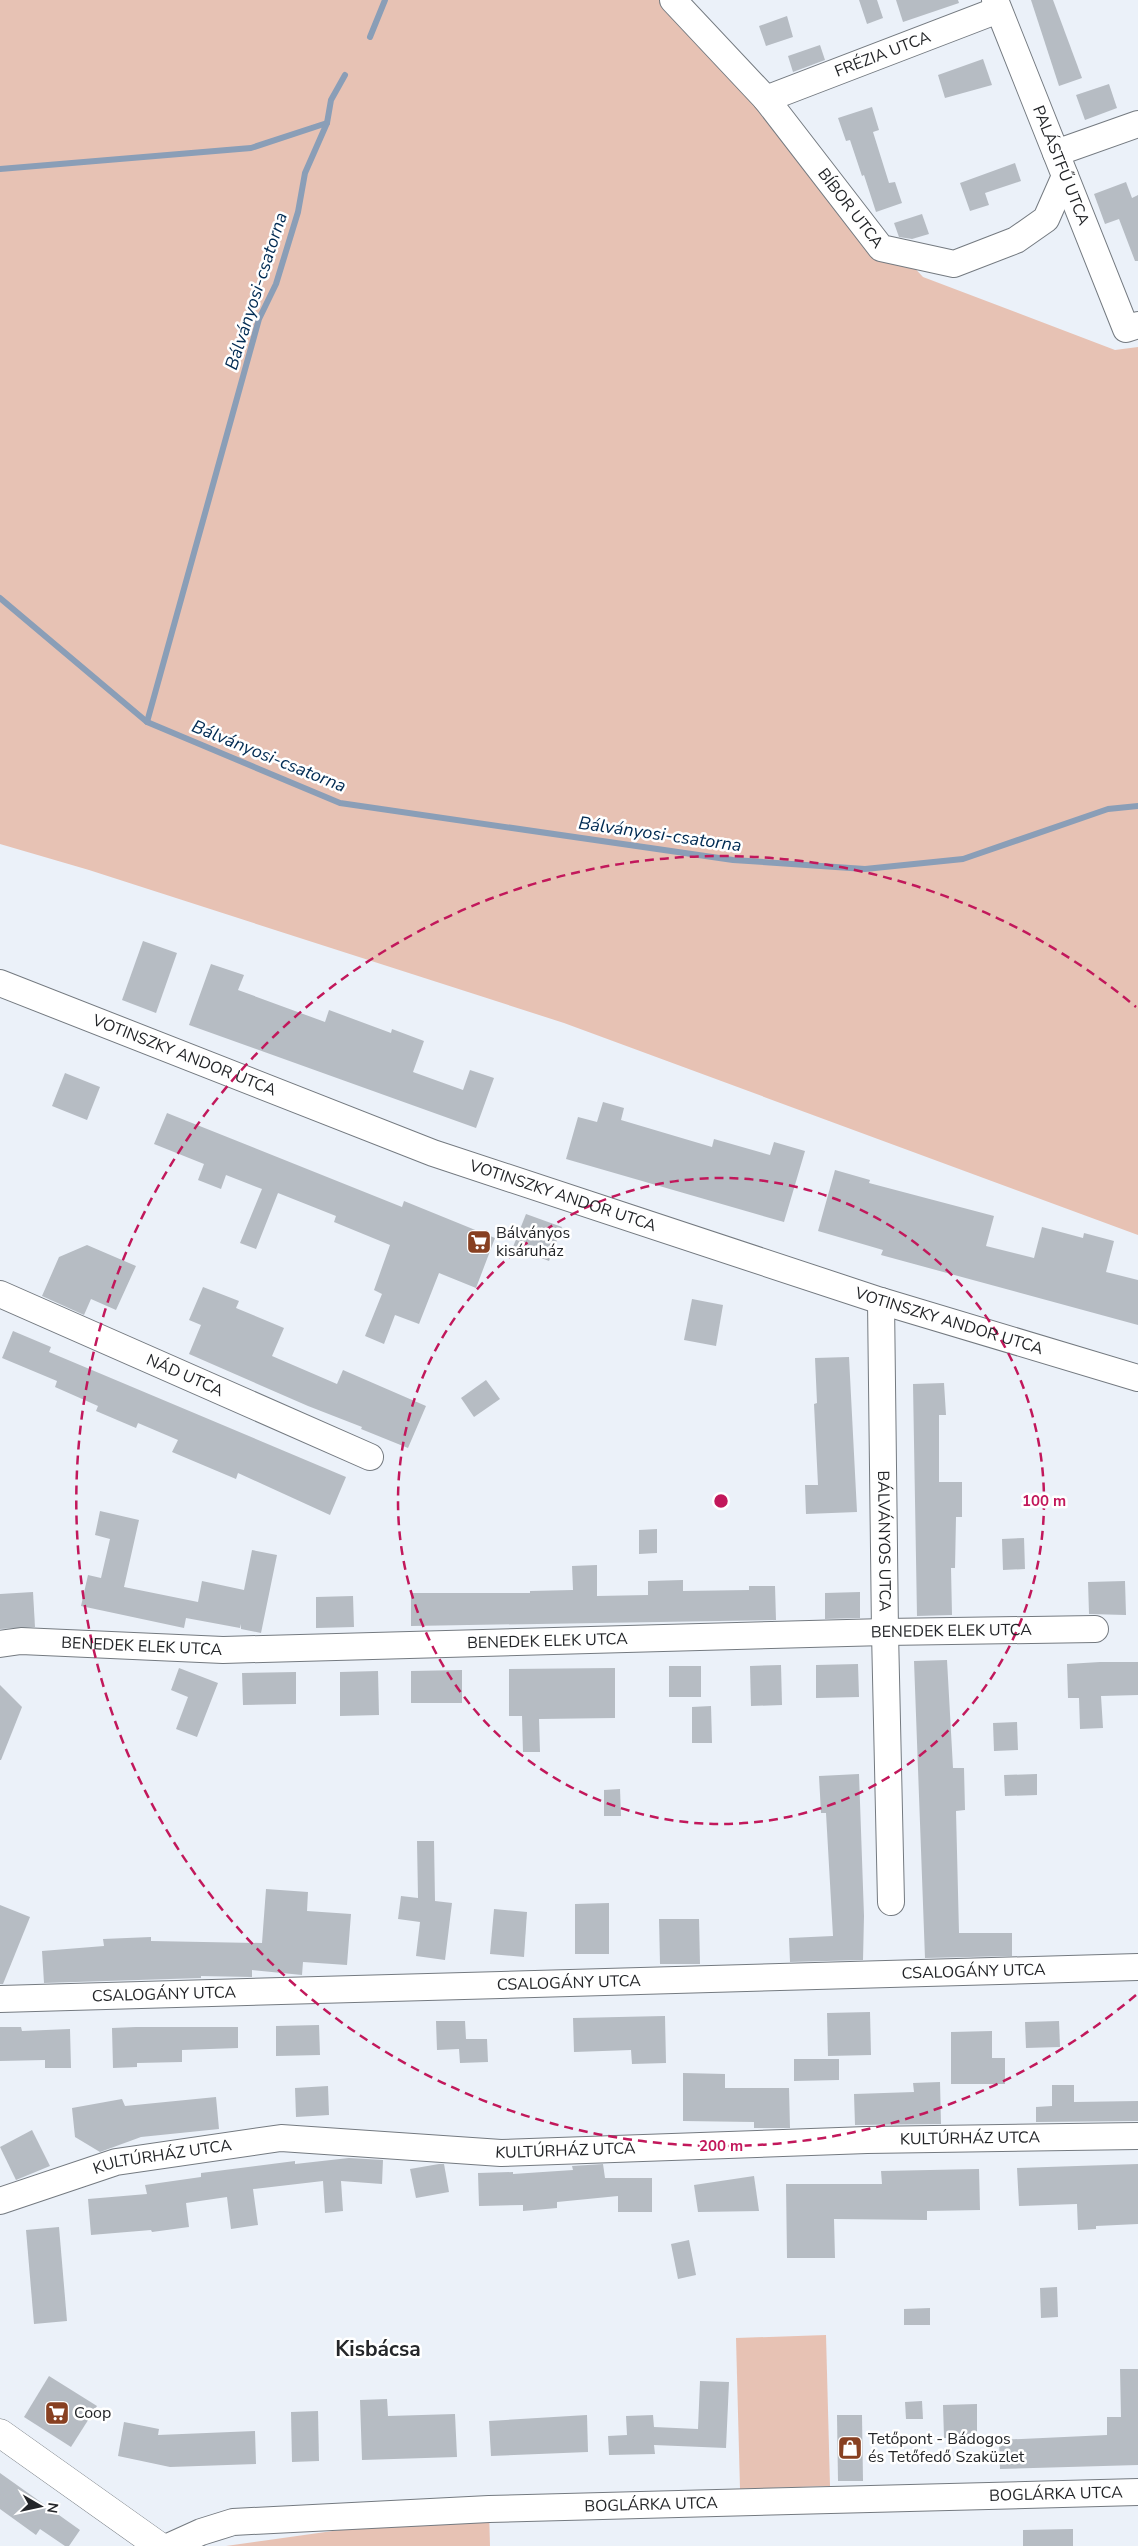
<svg xmlns="http://www.w3.org/2000/svg" width="1138" height="2546" viewBox="0 0 1138 2546" font-family="'Nunito Sans',sans-serif">
<style>
.green{fill:#e7c2b4}
.lines{fill:none;stroke-linecap:round;stroke-linejoin:round}
.stream{stroke:#8a9eb7;stroke-width:6}
.building{fill:#b6bcc3}
.street-casing{stroke:#747a80;stroke-width:28}
.secondary-casing{stroke:#747a80;stroke-width:29}
.street{stroke:#fff;stroke-width:26}
.secondary{stroke:#fff;stroke-width:28}
.ring{fill:none;stroke:#c2185b;stroke-width:2.5;stroke-dasharray:9 6}
.labels{text-anchor:middle;dominant-baseline:central;stroke-width:5;stroke-linejoin:round;paint-order:stroke}
.street-label{font-size:16px;fill:#242629;stroke:#fff}
.poi-label{font-size:16px;fill:#242629;stroke:#fff;text-anchor:start}
.water-label{font-size:18px;font-style:italic;fill:#002b53;stroke:#fff}
.district-label{font-size:21px;font-weight:bold;fill:#242629;stroke:#fff}
.centre{fill:#c2185b;stroke:#fff;stroke-width:2.5}
.ring-label{font-size:15px;text-anchor:middle;font-weight:bold;fill:#c2185b;stroke:#fff;stroke-width:5;stroke-linejoin:round;paint-order:stroke}
</style>
<rect width="100%" height="100%" fill="#ebf1f9"/>
<g class="green">
<path d="M0,0H662L923,277L1115,350L1138,347V1235L564,1023L89,870L0,844Z"/>
<path d="M826,2335L830,2486L740,2489L736,2338Z"/>
<path d="M489,2509L490,2546H226Z"/>
</g>
<g class="lines">
<g class="stream">
<path d="M370,37L385,0"/>
<path d="M0,169L251,148L327,123"/>
<path d="M0,598L147,722L340,803L733,860L865,869L963,859L1108,809L1138,806"/>
<path d="M147,722L259,319L276,284L298,212L305,173L327,123L331,100L345,75"/>
</g>
</g>
<g class="building">
<path d="M859,0H877L883,18L867,24Z"/>
<path d="M896,0H958L959,3L903,22Z"/>
<path d="M1031,0H1053L1082,78L1059,86Z"/>
<path d="M787,16L793,37L766,46L759,26Z"/>
<path d="M820,45L825,60L793,72L788,56Z"/>
<path d="M983,59L992,85L945,98L938,75Z"/>
<path d="M1109,84L1117,108L1085,120L1076,95Z"/>
<path d="M872,107L879,130L873,132L889,183L895,182L902,203L876,212L864,175L862,176L850,140L846,141L838,118Z"/>
<path d="M1015,163L1021,181L985,193L989,205L970,211L960,183Z"/>
<path d="M1126,182L1132,198L1138,195V261H1135L1119,219L1105,224L1094,194Z"/>
<path d="M922,214L929,234L912,239L899,237L894,223Z"/>
<path d="M143,941L177,953L156,1013L122,1000Z"/>
<path d="M211,964L244,975L238,990L325,1022L329,1010L391,1033L392,1029L424,1041L413,1072L463,1090L470,1070L494,1078L476,1128L189,1025Z"/>
<path d="M65,1073L100,1087L87,1120L52,1106Z"/>
<path d="M603,1102L624,1108L621,1120L712,1147L714,1139L770,1155L774,1142L805,1151L784,1222L566,1159L578,1117L597,1122Z"/>
<path d="M167,1113L402,1207L404,1201L495,1238L476,1288L439,1273L419,1324L395,1315L384,1344L365,1336L382,1294L374,1290L390,1245L334,1222L336,1216L278,1193L256,1249L240,1243L262,1189L226,1175L221,1189L198,1180L204,1164L154,1144Z"/>
<path d="M835,1170L870,1180L869,1183L994,1216L986,1246L1034,1258L1042,1227L1083,1238L1084,1233L1114,1241L1106,1272L1138,1280V1325L881,1255L883,1250L818,1231Z"/>
<path d="M526,1214L562,1227L549,1261L513,1247Z"/>
<path d="M87,1245L136,1266L116,1310L91,1299L84,1315L42,1296L59,1257Z"/>
<path d="M203,1287L239,1301L236,1308L284,1328L272,1356L337,1384L343,1370L426,1406L408,1448L361,1429L362,1427L308,1406L189,1354L201,1325L189,1320Z"/>
<path d="M692,1299L723,1305L716,1346L684,1340Z"/>
<path d="M13,1331L51,1347L49,1352L346,1477L330,1515L238,1473L236,1479L172,1452L178,1440L138,1423L136,1428L96,1411L98,1406L55,1387L57,1381L2,1358Z"/>
<path d="M849,1357L857,1512L806,1514L805,1485H818L814,1404L817,1403L815,1358Z"/>
<path d="M486,1380L500,1399L474,1417L461,1398Z"/>
<path d="M944,1383L946,1415H939V1482H962V1517H956L955,1568H951L952,1615L917,1616L913,1384Z"/>
<path d="M100,1511L139,1520L124,1587L198,1602L202,1581L244,1590L252,1550L277,1555L261,1633L241,1629V1624L240,1628L186,1618L184,1628L81,1606L88,1575L101,1578L110,1539L95,1535Z"/>
<path d="M657,1529V1553L639,1554V1530Z"/>
<path d="M1024,1538L1025,1569L1003,1570L1002,1539Z"/>
<path d="M597,1565V1596L648,1595V1581L683,1580V1591L749,1590V1586H775L776,1620L411,1626V1593H530V1591L573,1590L572,1566Z"/>
<path d="M1125,1581L1126,1615L1089,1614L1088,1582Z"/>
<path d="M33,1592L35,1627L0,1629V1594Z"/>
<path d="M860,1592V1618L825,1619V1593Z"/>
<path d="M353,1596L354,1627L316,1628V1597Z"/>
<path d="M947,1660L953,1768H964L965,1810L956,1811L959,1933H1012V1956L925,1958L914,1661Z"/>
<path d="M1100,1662H1138V1695L1101,1696L1103,1728L1080,1729L1079,1698H1068L1067,1664Z"/>
<path d="M858,1664L859,1697L816,1698V1665Z"/>
<path d="M781,1665L782,1705L751,1706L750,1666Z"/>
<rect x="669" y="1666" width="32" height="31"/>
<path d="M179,1668L218,1683L197,1737L176,1729L188,1697L171,1690Z"/>
<path d="M615,1668V1718L539,1719L540,1752H523L522,1716H509V1669Z"/>
<path d="M462,1670V1703H411V1671Z"/>
<path d="M378,1671L379,1715L340,1716V1672Z"/>
<path d="M296,1672V1704L243,1705L242,1673Z"/>
<path d="M0,1685L22,1707L1,1760H0Z"/>
<path d="M711,1706L712,1743H692V1707Z"/>
<path d="M1017,1722L1018,1750L994,1751L993,1723Z"/>
<path d="M859,1774L864,1916L863,1960L790,1962L789,1938L833,1936L826,1813H821L819,1776Z"/>
<path d="M1037,1774V1795L1005,1796L1004,1775Z"/>
<path d="M620,1789L621,1816H604V1790Z"/>
<path d="M417,1841H434L435,1901L452,1903L445,1960L416,1956L420,1922L398,1919L401,1896L418,1898Z"/>
<path d="M266,1889L308,1892L307,1911L351,1914L347,1965L303,1962L302,1975L252,1970V1977L201,1976V1978L44,1983L42,1951L104,1946L103,1939L151,1937V1941L262,1943Z"/>
<path d="M609,1903V1954H575V1904Z"/>
<path d="M0,1905L30,1917L3,1984H0Z"/>
<path d="M494,1909L527,1912L524,1957L490,1954Z"/>
<path d="M659,1919H699L700,1964H660Z"/>
<path d="M870,2012L871,2055L828,2056L827,2013Z"/>
<path d="M665,2016L666,2063L632,2064L631,2050L574,2052L573,2018Z"/>
<path d="M436,2021H465L466,2039H487L488,2062L460,2063L459,2049L437,2050Z"/>
<path d="M1059,2021L1060,2047L1026,2048L1025,2022Z"/>
<path d="M319,2025L320,2055L276,2056V2026Z"/>
<path d="M0,2027H21L22,2031L70,2029L71,2068H45V2060L0,2061Z"/>
<path d="M136,2027H238V2048L182,2050V2062L137,2063V2067L113,2068L112,2028Z"/>
<path d="M992,2031V2058H1005V2084H951V2032Z"/>
<path d="M794,2059H839V2080L794,2081Z"/>
<path d="M683,2073L725,2074V2088H789L790,2128H754V2122L683,2121Z"/>
<path d="M940,2082L941,2124L855,2125L854,2094L914,2092L913,2083Z"/>
<path d="M1052,2085H1074V2102L1138,2101V2121L1036,2122V2107L1052,2106Z"/>
<path d="M328,2086L329,2115L296,2117L295,2088Z"/>
<path d="M216,2097L219,2129L141,2137L100,2152L75,2137L72,2108L122,2099L125,2106Z"/>
<path d="M32,2130L50,2166L16,2180L0,2147Z"/>
<path d="M349,2158L383,2160L382,2184L341,2181L343,2211L325,2213L323,2181L253,2189L258,2225L231,2229L227,2197L186,2203L189,2227L152,2232L151,2230L91,2235L88,2199L147,2194L145,2185L201,2177V2173L295,2161V2164Z"/>
<path d="M439,2164H444L449,2192L416,2198L410,2169Z"/>
<path d="M603,2164L605,2178H652V2212H618V2196L557,2202V2208L523,2211V2205L479,2206L478,2173L513,2172V2174L573,2170L572,2166Z"/>
<path d="M1138,2164V2224L1096,2226V2229L1078,2230L1077,2204L1019,2206L1017,2168Z"/>
<path d="M979,2169L980,2210L927,2211V2220L834,2219L835,2258H787L786,2184H882L881,2171Z"/>
<path d="M754,2176L759,2211L698,2212L694,2185Z"/>
<path d="M59,2227L67,2321L34,2324L26,2230Z"/>
<path d="M689,2240L696,2275L678,2279L671,2244Z"/>
<path d="M1057,2287L1058,2317L1041,2318L1040,2288Z"/>
<path d="M930,2308V2325H904V2309Z"/>
<path d="M1120,2369H1138V2465L1000,2469L999,2440L1107,2435V2417H1121Z"/>
<path d="M49,2376L97,2406L71,2447L24,2417Z"/>
<path d="M700,2381L729,2382L726,2448L654,2445L655,2454L609,2455L608,2436L627,2435L626,2416L653,2415L654,2427L698,2429Z"/>
<path d="M387,2399L388,2416L455,2414L457,2457L362,2460L360,2400Z"/>
<path d="M922,2401L923,2419H906L905,2402Z"/>
<path d="M977,2404V2438H944L943,2405Z"/>
<path d="M318,2411L319,2461L292,2462L291,2412Z"/>
<path d="M587,2415L588,2452L491,2456L489,2421Z"/>
<path d="M837,2415H862L863,2481H838Z"/>
<path d="M124,2422L159,2429L158,2435L255,2431L256,2464L170,2467L118,2456Z"/>
<path d="M0,2473L80,2530L69,2546H65L40,2529L36,2535L0,2509Z"/>
<path d="M1073,2529V2546H1023V2530Z"/>
</g>
<g class="lines">
<defs>
<g id="street">
<path id="s1" d="M673,0L766,99L881,248L954,264L1016,240L1046,219L1065,176"/>
<path id="s2" d="M995,0L1126,329L1138,325"/>
<path id="s3" d="M766,99L998,10"/>
<path d="M1056,153L1138,124"/>
<path id="s4" d="M0,983L433,1153L881,1301L1138,1378"/>
<path id="s5" d="M0,1294L370,1457"/>
<path id="s6" d="M881,1301L885,1632L891,1902"/>
<path id="s7" d="M0,1644L21,1641L223,1650L885,1632L1095,1629"/>
<path id="s8" d="M0,1999L1138,1967"/>
<path id="s9" d="M0,2201L116,2162L281,2138L501,2153L867,2140L1138,2136"/>
<path id="s10" d="M170,2546L201,2532L233,2522L489,2509L1138,2492"/>
</g>
<path id="secondary" d="M0,2433L159,2546"/>
</defs>
<use href="#street" class="street-casing"/>
<use href="#secondary" class="secondary-casing"/>
<use href="#street" class="street"/>
<use href="#secondary" class="secondary"/>
</g>
<g class="ring">
<circle cx="721" cy="1501" r="323"/>
<path d="M1136 1995A645 645 0 1 1 1136 1007"/>
</g>
<defs>
<symbol id="supermarket-square" viewBox="-11 -11 22 22"><rect x="-9" y="-9" width="18" height="18" rx="4" fill="#884021" stroke="#fff"/><path d="M-6-5.5h2.5l.6 2H6L4.5 2H-2.5L-4.4-4H-6ZM-1.5 3.2a1.3 1.3 0 1 0 .1 0ZM3 3.2a1.3 1.3 0 1 0 .1 0Z" fill="#fff"/></symbol>
<symbol id="shop-square" viewBox="-11 -11 22 22"><rect x="-9" y="-9" width="18" height="18" rx="4" fill="#884021" stroke="#fff"/><path d="M-5-2.5h2.3a2.7 3.5 0 0 1 5.4 0H5L5.5 6h-11ZM-1.5-2.5h3a1.5 2.3 0 0 0-3 0Z" fill="#fff"/></symbol>
</defs>
<g fill-rule="evenodd">
<use href="#supermarket-square" x="465" y="1228" width="28" height="28"/>
<use href="#supermarket-square" x="43" y="2399" width="28" height="28"/>
<use href="#shop-square" x="836" y="2434" width="28" height="28"/>
</g>
<g class="labels">
<g class="street-label">
<text stroke="none"><textPath href="#s3" startOffset="125">FRÉZIA UTCA</textPath></text>
<text stroke="none"><textPath href="#s2" startOffset="178">PALÁSTFŰ UTCA</textPath></text>
<text stroke="none"><textPath href="#s1" startOffset="274">BÍBOR UTCA</textPath></text>
<text stroke="none"><textPath href="#s4" startOffset="198">VOTINSZKY ANDOR UTCA</textPath></text>
<text stroke="none"><textPath href="#s4" startOffset="602">VOTINSZKY ANDOR UTCA</textPath></text>
<text stroke="none"><textPath href="#s4" startOffset="1008">VOTINSZKY ANDOR UTCA</textPath></text>
<text stroke="none"><textPath href="#s5" startOffset="202">NÁD UTCA</textPath></text>
<text stroke="none"><textPath href="#s6" startOffset="240">BÁLVÁNYOS UTCA</textPath></text>
<text stroke="none"><textPath href="#s7" startOffset="952">BENEDEK ELEK UTCA</textPath></text>
<text stroke="none"><textPath href="#s7" startOffset="548">BENEDEK ELEK UTCA</textPath></text>
<text stroke="none"><textPath href="#s7" startOffset="142">BENEDEK ELEK UTCA</textPath></text>
<text stroke="none"><textPath href="#s8" startOffset="974">CSALOGÁNY UTCA</textPath></text>
<text stroke="none"><textPath href="#s8" startOffset="569">CSALOGÁNY UTCA</textPath></text>
<text stroke="none"><textPath href="#s8" startOffset="164">CSALOGÁNY UTCA</textPath></text>
<text stroke="none"><textPath href="#s9" startOffset="979">KULTÚRHÁZ UTCA</textPath></text>
<text stroke="none"><textPath href="#s9" startOffset="574">KULTÚRHÁZ UTCA</textPath></text>
<text stroke="none"><textPath href="#s9" startOffset="169">KULTÚRHÁZ UTCA</textPath></text>
<text stroke="none"><textPath href="#s10" startOffset="891">BOGLÁRKA UTCA</textPath></text>
<text stroke="none"><textPath href="#s10" startOffset="486">BOGLÁRKA UTCA</textPath></text>
</g>
<g class="poi-label">
<text x="496" y="1233">Bálványos<tspan x="496" dy="18">kisáruház</tspan></text>
<text x="74" y="2413">Coop</text>
<text x="868" y="2439">Tetőpont - Bádogos<tspan x="868" dy="18">és Tetőfedő Szaküzlet</tspan></text>
</g>
<g class="water-label">
<text transform="translate(256 291) rotate(-72)">Bálványosi-csatorna</text>
<text transform="translate(269 756) rotate(22)">Bálványosi-csatorna</text>
<text transform="translate(660 834) rotate(8)">Bálványosi-csatorna</text>
</g>
<g class="district-label">
<text x="378" y="2349">Kisbácsa</text>
</g>
</g>
<circle cx="721" cy="1501" r="8" class="centre"/>
<g class="ring-label">
<text x="1044" y="1506">100 m</text>
<text x="721" y="2151">200 m</text>
</g>
<g transform="translate(40 2506) rotate(99)" stroke="#ffffff" stroke-width="4" paint-order="stroke">
<path d="M0-4L9 19L0 12L-9 19Z" fill="#242629"/>
<text y="-8" font-size="14" font-weight="bold" text-anchor="middle" fill="#242629">N</text>
</g>
</svg>
